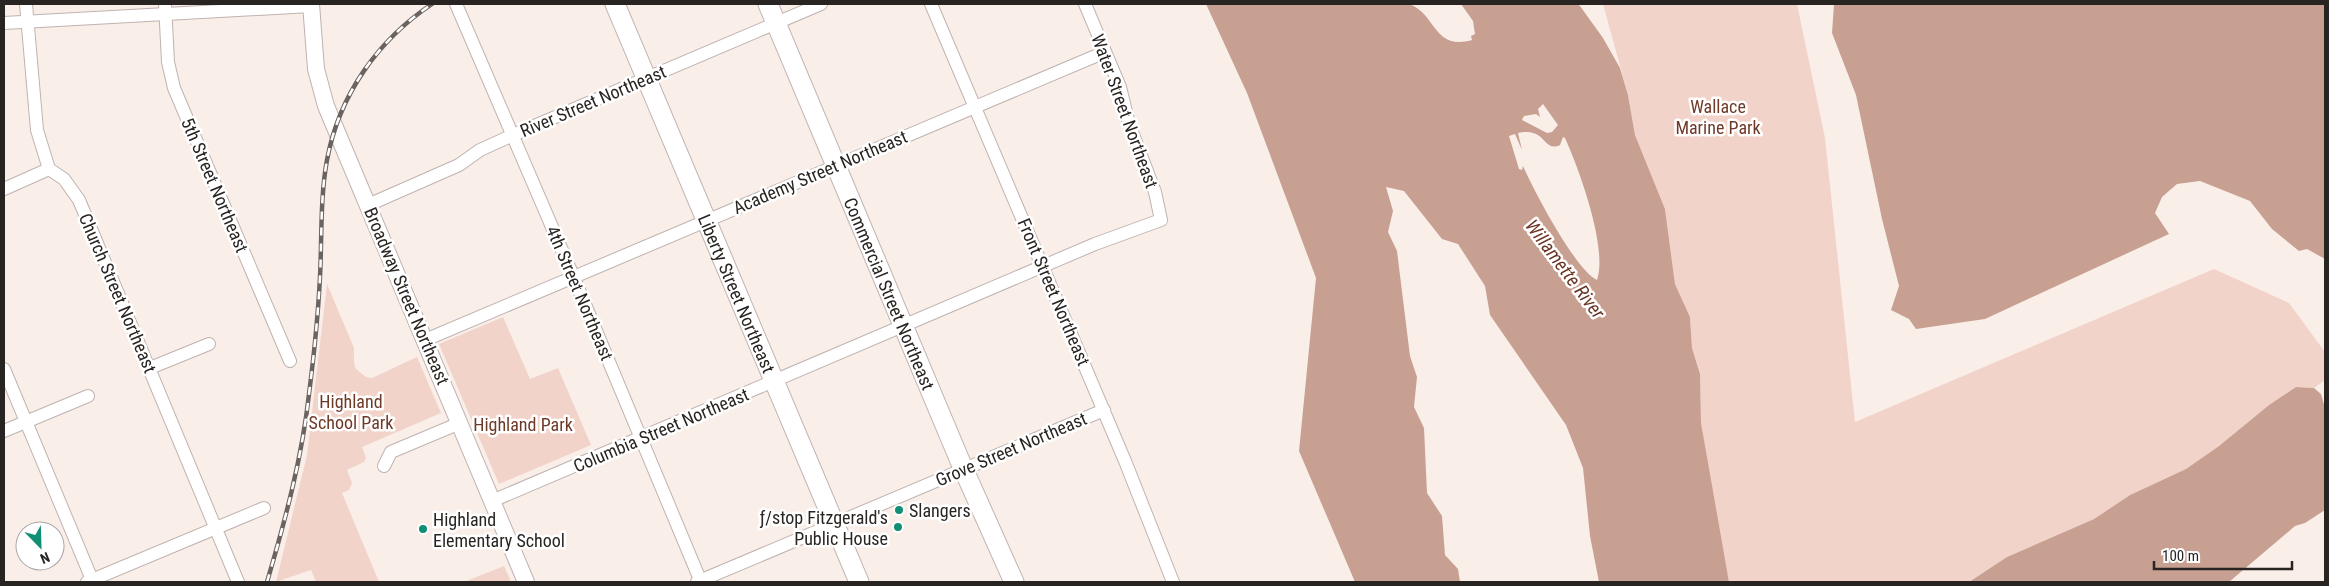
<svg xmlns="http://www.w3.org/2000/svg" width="2329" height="586" viewBox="0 0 2329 586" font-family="'Roboto Condensed',sans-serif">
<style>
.green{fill:#f2d3c9}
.water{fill:#c8a092;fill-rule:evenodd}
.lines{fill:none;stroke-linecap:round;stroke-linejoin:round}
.minor-casing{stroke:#bfb3b0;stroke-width:14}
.major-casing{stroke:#bfb3b0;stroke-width:18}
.highway-casing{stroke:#bfb3b0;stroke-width:21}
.minor{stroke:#fff;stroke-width:12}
.major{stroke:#fff;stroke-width:16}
.highway{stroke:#fff;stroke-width:19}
.rail-casing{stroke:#6a6360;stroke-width:4.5}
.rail{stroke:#fff;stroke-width:2.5;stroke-dasharray:8;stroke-linecap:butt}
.poi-dot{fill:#108f75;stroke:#fff;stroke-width:2}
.labels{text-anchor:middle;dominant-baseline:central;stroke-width:5;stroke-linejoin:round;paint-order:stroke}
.street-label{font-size:18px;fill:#282422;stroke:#fff}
.park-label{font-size:18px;fill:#6f3927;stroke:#fff}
.poi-label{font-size:18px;fill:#282422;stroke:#fff;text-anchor:start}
.water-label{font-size:19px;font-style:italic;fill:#6a3423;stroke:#fff}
</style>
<rect width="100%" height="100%" fill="#faeee9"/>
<g class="green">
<path d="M1603,4H1797L1825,138L1855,422L2214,269L2289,303L2325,352V380L2314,388L2296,387L2269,405L2219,446L2186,469L2130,495L2094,519L2007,557L1969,582H1729L1709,480L1701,423L1700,374L1692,348L1690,317L1675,284L1665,209L1635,135L1628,95Z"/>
<path d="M327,284L354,348V363L356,369L366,377L372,378L417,357L441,413L362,447L366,458L364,462L347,470L352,483L349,490L342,493L379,582H316L311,570L276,582L307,455Z"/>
<path d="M503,317L530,379L558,368L591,445L499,484L439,344Z"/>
<path d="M504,566L511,582H464Z"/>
</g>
<g class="water">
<path d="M1206,4H1409C1436,13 1433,51 1472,40L1471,36L1475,34L1473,21L1461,4H1577L1580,6L1603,38L1620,68L1628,95L1635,135L1665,209L1675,284L1690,317L1692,348L1700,374L1701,423L1729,582H1599L1590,536L1583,468L1566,425L1490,315L1485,286L1458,244L1442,239L1404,191L1386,187L1393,211L1388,232L1397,251L1410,356L1417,377L1414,407L1424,428L1427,493L1442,516L1445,555L1458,569L1460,582H1355L1299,451L1316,278L1247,93ZM1543,104L1558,125L1552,132L1547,133L1522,120L1524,116L1536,114L1540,117L1538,109ZM1523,132C1527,132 1532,132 1536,134C1545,138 1548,151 1560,145L1563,137L1565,138C1579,169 1608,248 1597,280C1576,271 1533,189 1523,166L1522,170L1519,169L1509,136L1515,134L1522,150L1518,133Z"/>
<path d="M1834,4H2325V259L2307,249L2299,251L2272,229L2250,201L2200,181L2177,184L2162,197L2155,213L2169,234L1985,319L1916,329L1909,319L1891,310L1899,286L1882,219L1856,95L1832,33Z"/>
<path d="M2296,387L2314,388L2321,394L2325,408V510L2305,523L2295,526L2229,582H1969L2007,557L2094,519L2130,495L2186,469L2219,446L2269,405Z"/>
</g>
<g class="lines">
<defs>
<g id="minor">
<path d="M26,4L37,130L49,169L64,179L79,200L238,582"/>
<path d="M165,4L168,62L174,88L290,361"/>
<path d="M456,4L574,278L701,582"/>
<path d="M931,4L1125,461L1173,582"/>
<path d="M4,23L311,6"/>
<path d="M4,189L49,169"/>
<path d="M368,205L459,165L480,150L513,135L821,4"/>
<path d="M425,340L1105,52"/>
<path d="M150,368L209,344"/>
<path d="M4,369L93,582"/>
<path d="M4,431L88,396"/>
<path d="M384,466L391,452L460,423"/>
<path d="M492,501L1095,244L1161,220L1155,192L1129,124L1120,87L1085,4"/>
<path d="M87,582L264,508"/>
<path d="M697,582L1104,410"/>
</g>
<path id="major" d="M311,4L316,69L326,106L526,582"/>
<g id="highway">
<path id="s1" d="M615,4L859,582"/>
<path id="s2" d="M768,4L963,468L1014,582"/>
</g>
</defs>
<use href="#minor" class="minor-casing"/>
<use href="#major" class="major-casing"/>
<use href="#highway" class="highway-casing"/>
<use href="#minor" class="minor"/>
<use href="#major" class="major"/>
<use href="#highway" class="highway"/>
<defs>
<path id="rail" d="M267,582C285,521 302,458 309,394C314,355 318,316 320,277C322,238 320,198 327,160C339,95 378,40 432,4"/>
</defs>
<use href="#rail" class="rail-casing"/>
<use href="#rail" class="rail"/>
</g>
<g class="poi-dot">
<circle cx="899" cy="510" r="5"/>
<circle cx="898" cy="527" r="5"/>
<circle cx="423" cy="529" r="5"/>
</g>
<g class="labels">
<g class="street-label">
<text transform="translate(593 101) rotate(-23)">River Street Northeast</text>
<text transform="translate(1125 111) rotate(70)">Water Street Northeast</text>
<text transform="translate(820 172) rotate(-23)">Academy Street Northeast</text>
<text transform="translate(215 185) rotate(67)">5th Street Northeast</text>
<text transform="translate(1054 292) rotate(67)">Front Street Northeast</text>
<text transform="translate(118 293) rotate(67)">Church Street Northeast</text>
<text transform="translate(580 293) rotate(67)">4th Street Northeast</text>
<text stroke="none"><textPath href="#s1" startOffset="314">Liberty Street Northeast</textPath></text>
<text stroke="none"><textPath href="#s2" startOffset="314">Commercial Street Northeast</textPath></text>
<text transform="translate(407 296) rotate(67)">Broadway Street Northeast</text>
<text transform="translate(661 430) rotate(-23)">Columbia Street Northeast</text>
<text transform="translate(1011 449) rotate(-23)">Grove Street Northeast</text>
</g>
<g class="park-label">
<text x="1718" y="106">Wallace<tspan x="1718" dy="21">Marine Park</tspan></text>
<text x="351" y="401">Highland<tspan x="351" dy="21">School Park</tspan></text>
<text x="523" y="424">Highland Park</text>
</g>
<g class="poi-label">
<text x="909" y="510">Slangers</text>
<text x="888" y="517" text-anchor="end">ƒ/stop Fitzgerald's<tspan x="888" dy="21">Public House</tspan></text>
<text x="433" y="519">Highland<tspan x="433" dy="21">Elementary School</tspan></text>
</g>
<g class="water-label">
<text transform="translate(1565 269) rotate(53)">Willamette River</text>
</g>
</g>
<rect width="2329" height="586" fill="none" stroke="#282422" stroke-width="10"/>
<g transform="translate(40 546) rotate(157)"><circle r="24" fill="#ffffff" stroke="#a9a7a7"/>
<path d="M0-4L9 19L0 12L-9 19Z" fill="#108f75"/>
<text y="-8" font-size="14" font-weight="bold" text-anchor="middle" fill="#282422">N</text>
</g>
<path d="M2154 561v8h138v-8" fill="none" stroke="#282422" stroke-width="2.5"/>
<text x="2162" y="561" font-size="15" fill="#282422" stroke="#ffffff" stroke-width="4" paint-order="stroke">100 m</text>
</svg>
